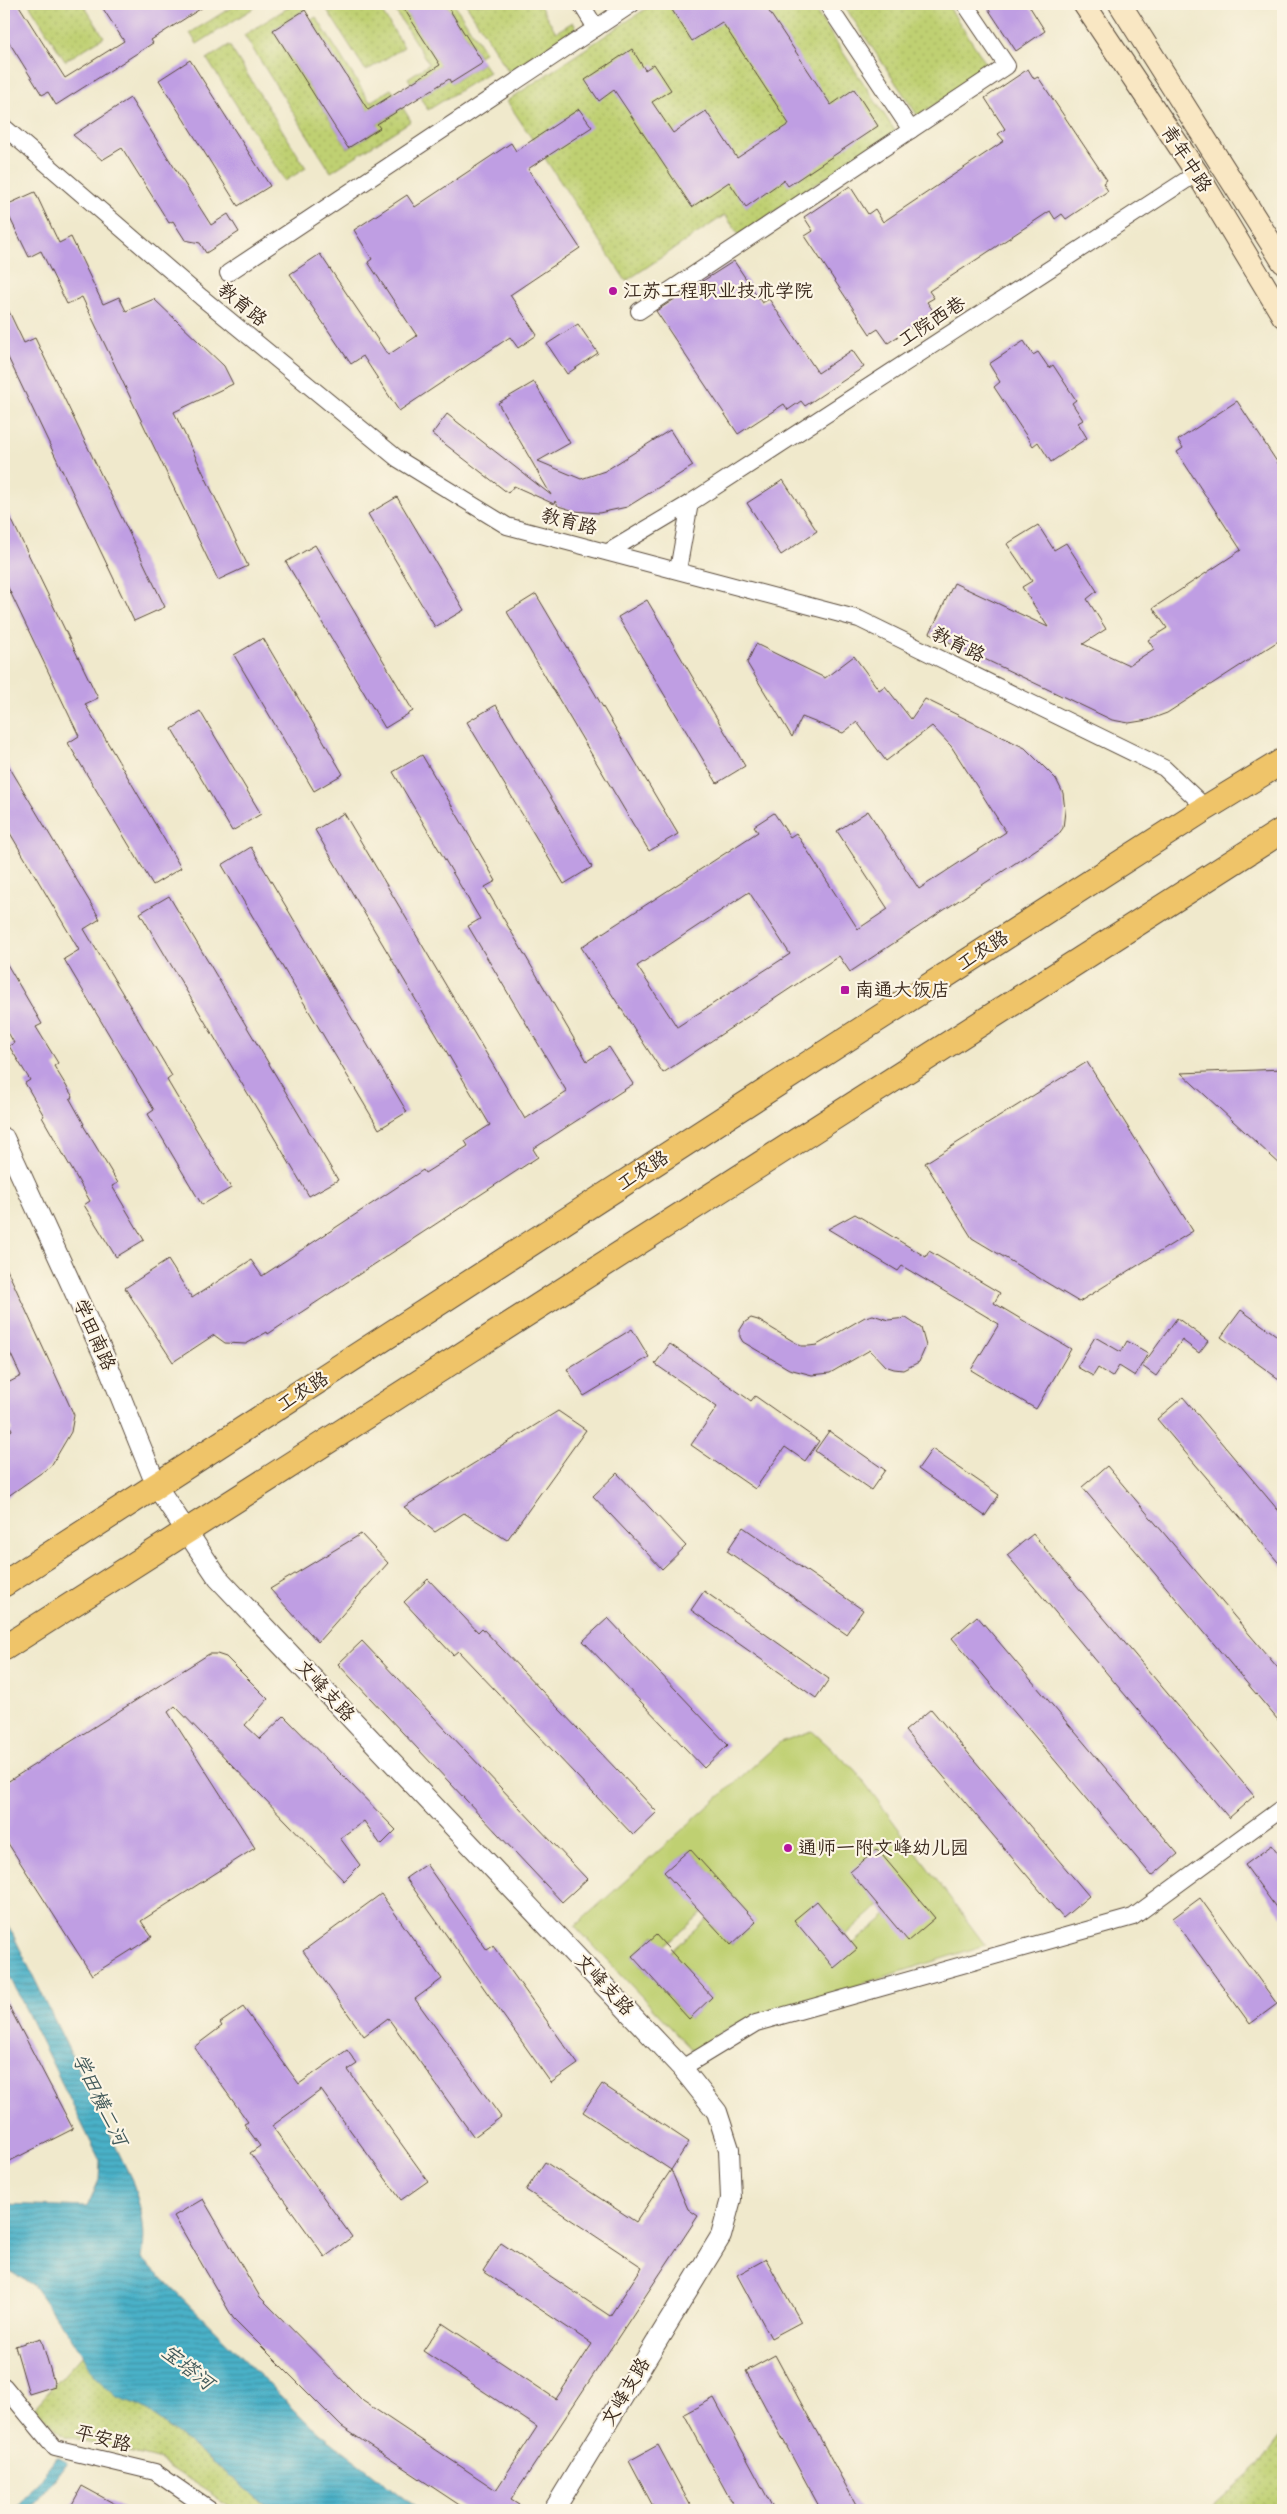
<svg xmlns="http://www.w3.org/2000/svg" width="1287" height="2514" viewBox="0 0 1287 2514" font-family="Mynerve,'LXGW WenKai TC',sans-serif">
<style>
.green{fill:url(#green-dots);stroke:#7d7d48}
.pitch{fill:#bfd072;stroke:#7d7d48;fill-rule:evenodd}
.water{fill:url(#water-rules);stroke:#426e73}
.building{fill:#bf9ee3;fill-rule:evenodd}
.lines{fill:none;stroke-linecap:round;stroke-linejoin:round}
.minor-casing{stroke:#564738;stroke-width:18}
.tertiary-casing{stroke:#564738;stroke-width:22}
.secondary-casing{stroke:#564738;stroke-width:24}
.primary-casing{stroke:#564738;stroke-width:27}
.minor{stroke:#fff;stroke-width:16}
.tertiary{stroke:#fff;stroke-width:20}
.secondary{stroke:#f9e7c3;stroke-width:22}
.primary{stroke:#efc469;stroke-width:25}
.poi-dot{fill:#b5179e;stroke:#fcf5e5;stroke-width:2}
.labels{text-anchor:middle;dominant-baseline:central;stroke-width:4.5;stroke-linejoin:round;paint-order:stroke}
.street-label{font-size:19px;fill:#3b2a1e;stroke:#fcf5e5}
.poi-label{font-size:19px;fill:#3b2a1e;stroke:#fcf5e5;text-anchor:start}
.water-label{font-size:20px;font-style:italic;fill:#40595a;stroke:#fcf5e5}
</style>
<defs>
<pattern id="green-dots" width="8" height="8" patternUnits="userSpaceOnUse" patternTransform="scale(1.25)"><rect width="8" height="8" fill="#bfd072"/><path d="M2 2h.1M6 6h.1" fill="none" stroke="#a5b362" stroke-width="1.8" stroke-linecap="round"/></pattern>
<pattern id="water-rules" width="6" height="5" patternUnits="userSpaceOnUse" patternTransform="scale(1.25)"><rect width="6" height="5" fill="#49b1c8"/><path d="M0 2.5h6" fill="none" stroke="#3e90a2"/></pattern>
</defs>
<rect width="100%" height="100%" fill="#fcf5e5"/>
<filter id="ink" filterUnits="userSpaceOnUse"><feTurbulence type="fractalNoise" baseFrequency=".02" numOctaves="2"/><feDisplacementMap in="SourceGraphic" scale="10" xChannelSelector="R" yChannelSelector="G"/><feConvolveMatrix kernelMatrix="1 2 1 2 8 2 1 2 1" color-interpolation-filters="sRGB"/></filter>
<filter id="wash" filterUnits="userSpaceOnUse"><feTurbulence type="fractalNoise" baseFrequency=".0096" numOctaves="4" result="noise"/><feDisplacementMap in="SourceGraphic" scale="20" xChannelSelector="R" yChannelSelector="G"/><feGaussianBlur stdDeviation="1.12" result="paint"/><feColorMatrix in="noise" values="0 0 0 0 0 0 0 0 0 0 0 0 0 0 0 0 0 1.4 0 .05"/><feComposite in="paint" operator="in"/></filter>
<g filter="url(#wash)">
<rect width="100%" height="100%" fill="#f0e9cc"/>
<g class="green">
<path d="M29,4H83L104,37L65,61Z"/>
<path d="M237,4H260L197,44L190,33Z"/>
<path d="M294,4H305L307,8L273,30L348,148L379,129L377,124L403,108L411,121L331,172L244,35Z"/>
<path d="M326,4H377L404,47L366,71L324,5Z"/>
<path d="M391,4H401L440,65L411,83L408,78L429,64Z"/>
<path d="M446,4H454L485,52L479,56Z"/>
<path d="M466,4H539L556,32L573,22L576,28L509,72Z"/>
<path d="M653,4H811L895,131L739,235L725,215L626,281L507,101Z"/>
<path d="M843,4H947L989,68L918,116Z"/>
<path d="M316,17L370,102L391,89L395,94L368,110L311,20Z"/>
<path d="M229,45L306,168L285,181L207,59Z"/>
<path d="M483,63L489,72L428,110L420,97L449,79L452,83Z"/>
<path d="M83,2354C99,2384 109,2394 141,2406L273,2510H236L157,2459L65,2436L34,2408Z"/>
<path d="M1283,2433V2510H1209L1259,2464Z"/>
</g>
<path class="pitch" d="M812,1731L855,1770L985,1945L732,2025L694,2052L575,1926L780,1742ZM690,1849L756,1922L731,1945L707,1919L671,1952L712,1997L689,2019L632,1956L655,1935L665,1946L702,1913L665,1872ZM850,1872L887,1915L853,1944L817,1902L845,1935L879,1906Z"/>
<g class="water">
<path d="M4,1916L132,2180C141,2211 147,2226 142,2258L312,2427L419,2510H273L141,2406L117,2397L94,2376L83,2354L33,2285L4,2268V2204L87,2207L99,2180L100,2161L4,1965Z"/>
<path d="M57,2457L67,2462L30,2510H15Z"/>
</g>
<g id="blocks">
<g class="building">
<path d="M4,4H18L65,78L124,41L100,4H208L151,40L153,43L56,105L48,92L42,95L4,34Z"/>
<path d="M401,4H446L483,63L451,83L449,79L377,124L380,128L348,148L273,30L305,10L368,110L440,65Z"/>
<path d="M681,4H764L831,105L854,89L878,126L788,186L784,180L746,207L729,182L692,207L614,90L599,101L585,80L632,49L645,70L654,64L671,90L652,102L673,133L706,111L737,158L789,124L722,22L692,41L672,10Z"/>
<path d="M985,4H1028L1045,31L1016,51Z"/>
<path d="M190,60L270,186L238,206L159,80Z"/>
<path d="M1028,69L1034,79L1038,77L1107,180L1103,183L1108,191L1066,219L1062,214L1055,219L1050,211L929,291L934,298L927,302L934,312L888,343L878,329L870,334L805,236L813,231L804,217L850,186L868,214L875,209L883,222L1004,141L998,134L1005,129L985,98Z"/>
<path d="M130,98L211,225L228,214L239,232L206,253L200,243L185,240L173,221L169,223L122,148L102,160L73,135Z"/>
<path d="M579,109L592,127L528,169L580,248L510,295L537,335L518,348L510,337L399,411L363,356L351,364L290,274L320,254L388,355L417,336L368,262L372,259L354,230L407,195L415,207L511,143L516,151Z"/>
<path d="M35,192L59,243L71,237L103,304L119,297L126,311L154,299L224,366L233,384L174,412L248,566L218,580L82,297L67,304L41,251L29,257L4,206Z"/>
<path d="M734,261L762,303L769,299L818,373L852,350L864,367L805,406L801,401L788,410L784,404L738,434L656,311Z"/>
<path d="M4,301L24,343L35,338L165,607L134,621L4,349Z"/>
<path d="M578,324L598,353L567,374L547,344Z"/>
<path d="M1024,341L1033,355L1038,352L1049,368L1053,365L1076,400L1072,403L1083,420L1078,423L1087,438L1051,462L1038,442L1033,446L994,387L1000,382L989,364Z"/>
<path d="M534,382L570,443L538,461L581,479L605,471L670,430L693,466L627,507L599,513L575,511L558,506L555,501L554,504L514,486L508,493L432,434L447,414L551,495L498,403Z"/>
<path d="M1237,401L1283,471V638L1167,713L1148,720L1129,723L1112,720L930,633L954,583L1048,627L1022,587L1032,581L1007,544L1038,525L1054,550L1066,543L1097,591L1087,599L1106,629L1083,644L1129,665L1154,649L1148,640L1167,628L1153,608L1241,550L1177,452L1183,448L1178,440Z"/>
<path d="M783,480L817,531L781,555L747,503Z"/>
<path d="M397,497L464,610L435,627L368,514Z"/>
<path d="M4,504L98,698L85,704L181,868L153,885L68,743L79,736L4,579Z"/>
<path d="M315,545L413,711L385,728L286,562Z"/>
<path d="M536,594L678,834L649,851L507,612Z"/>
<path d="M647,600L745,766L717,783L618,617Z"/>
<path d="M263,638L343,774L314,791L234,655Z"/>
<path d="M756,644L825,678L854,656L879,690L885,686L911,719L925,699L1025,748L1056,779L1063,793L1065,811L1063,828L1058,835L1023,858L850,972L839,956L663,1073L581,947L758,832L754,826L774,813L790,837L796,833L858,929L888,909L837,831L868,811L919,889L1006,832L951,746L932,726L886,761L857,722L843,733L802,717L792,737L747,663ZM749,892L790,954L677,1027L637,966Z"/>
<path d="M496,705L592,867L564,884L467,722Z"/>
<path d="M200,711L261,814L232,831L172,729Z"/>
<path d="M422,755L496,881L485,887L587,1061L609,1047L633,1084L533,1149L538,1157L268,1334L267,1332L246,1344L225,1343L214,1335L173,1362L125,1288L168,1260L192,1298L251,1260L262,1276L423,1170L425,1173L468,1146L465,1141L490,1125L315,830L344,813L525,1119L567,1092L468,926L480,919L393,772Z"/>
<path d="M4,758L100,919L84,929L172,1076L167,1080L231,1188L202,1205L148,1114L154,1110L64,959L79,950L4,823Z"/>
<path d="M251,847L407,1112L379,1129L222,865Z"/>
<path d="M169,896L338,1180L309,1196L140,913Z"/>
<path d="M4,959L42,1024L36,1027L58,1063L54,1066L73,1097L70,1099L84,1124L83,1125L118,1183L112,1186L144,1240L116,1257L84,1205L90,1201L42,1117L44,1116L25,1083L30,1080L9,1046L14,1043L4,1025Z"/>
<path d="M1087,1062L1193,1231L1079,1302L972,1238L925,1163Z"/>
<path d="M1283,1069V1167L1181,1073Z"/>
<path d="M855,1214L926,1257L929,1251L1000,1293L994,1303L1071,1349L1036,1409L971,1370L999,1324L902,1266L898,1271L828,1229Z"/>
<path d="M4,1263L74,1415L71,1432L51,1466L4,1499V1436L12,1430L4,1413V1385L21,1376L4,1340Z"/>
<path d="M1241,1310L1283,1340V1382L1221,1337Z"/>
<path d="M873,1315L888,1320L906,1318L921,1328L926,1346L919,1362L903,1370L894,1369L885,1366L870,1350L830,1373L812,1375L789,1369L743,1342L740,1337V1330L745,1322L751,1318L758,1320L801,1346H809L817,1345L865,1317Z"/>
<path d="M1177,1318L1208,1341L1199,1353L1182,1340L1156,1376L1142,1366Z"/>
<path d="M632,1329L649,1357L584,1396L567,1369Z"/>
<path d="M1095,1337L1121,1352L1127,1341L1148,1353L1135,1376L1119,1366L1112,1377L1098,1368L1093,1376L1077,1367Z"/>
<path d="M670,1344L751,1401L755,1396L819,1441L805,1461L785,1447L755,1489L691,1445L717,1407L655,1364Z"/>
<path d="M1183,1397L1283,1516V1568L1157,1419Z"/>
<path d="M558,1411L586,1430L507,1540L464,1513L435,1532L404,1507Z"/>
<path d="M829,1431L885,1470L871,1490L815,1451Z"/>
<path d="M932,1449L999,1495L985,1516L918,1469Z"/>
<path d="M1107,1466L1283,1674V1726L1082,1487Z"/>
<path d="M617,1473L686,1546L662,1569L593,1496Z"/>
<path d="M743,1527L863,1610L846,1634L727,1551Z"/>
<path d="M361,1534L388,1563L318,1642L270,1589Z"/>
<path d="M1033,1534L1254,1796L1229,1818L1007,1555Z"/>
<path d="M428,1579L478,1632L482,1628L657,1812L633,1835L458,1651L453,1655L404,1602Z"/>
<path d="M704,1591L829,1679L816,1698L691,1610Z"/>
<path d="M977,1616L1178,1854L1152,1876L952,1638Z"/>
<path d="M608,1618L728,1745L704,1768L583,1641Z"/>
<path d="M362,1641L587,1879L562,1902L338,1664Z"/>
<path d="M209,1654H217L226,1657L268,1699L245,1725L260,1739L284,1716L396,1830L381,1845L364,1821L340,1838L360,1865L344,1881L175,1706L168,1712L255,1848L141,1921L152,1937L92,1975L4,1837V1784Z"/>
<path d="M931,1709L1089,1896L1063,1918L905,1731Z"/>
<path d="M1272,1845L1283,1860V1917L1245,1865Z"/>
<path d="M690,1849L756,1922L731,1945L664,1872Z"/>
<path d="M877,1849L935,1918L908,1941L850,1872Z"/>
<path d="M426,1864L487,1950L493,1946L578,2064L551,2083L406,1878Z"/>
<path d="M381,1894L442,1979L415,1999L501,2117L474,2137L388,2018L364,2036L303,1951Z"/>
<path d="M1200,1898L1277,2004L1250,2024L1173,1918Z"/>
<path d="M817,1901L857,1949L834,1968L794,1920Z"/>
<path d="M656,1935L712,1997L689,2019L632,1956Z"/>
<path d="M4,1997L73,2129L4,2164Z"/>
<path d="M243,2007L299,2084L347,2050L357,2064L348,2070L428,2181L401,2200L321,2090L272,2126L352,2237L325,2257L250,2153L260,2146L244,2124L248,2122L194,2047L222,2026L220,2023Z"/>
<path d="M602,2084L689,2142L671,2170L583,2112Z"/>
<path d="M545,2162L636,2222L671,2170L688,2209L698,2216L511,2500L527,2510H467L342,2427L233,2318L174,2216L203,2199L260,2297L363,2401L496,2490L537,2427L423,2351L442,2323L556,2399L592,2344L483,2271L501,2243L610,2316L642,2267L526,2190Z"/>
<path d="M766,2259L801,2322L771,2338L737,2275Z"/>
<path d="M41,2338L55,2386L29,2394L15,2346Z"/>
<path d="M775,2355L833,2462L859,2510H821L746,2371Z"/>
<path d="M714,2398L756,2476L774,2510H736L684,2414Z"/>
<path d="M658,2445L693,2510H655L629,2461Z"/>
<path d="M82,2486L126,2510H69Z"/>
</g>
</g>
</g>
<g filter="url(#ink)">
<use href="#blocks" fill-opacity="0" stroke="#564738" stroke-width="1"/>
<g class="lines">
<defs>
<g id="minor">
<path d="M581,4L596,28"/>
<path d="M827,4L911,130"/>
<path d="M4,127L201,297L398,459L507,526L859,619L1164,768L1206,808"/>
<path d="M228,273L632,4"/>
<path d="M639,311L1007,66L965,4"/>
<path d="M608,552L690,503L1197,173"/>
<path d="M678,570L690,503"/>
<path d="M682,2068L756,2023L1133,1917L1283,1807"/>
<path d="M4,2386L55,2448L155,2472L210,2510"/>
</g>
<path id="tertiary" d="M4,1138L105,1358L157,1487L218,1578L682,2068L717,2112L729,2149L731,2199L721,2236L554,2510"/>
<g id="secondary">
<path d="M1084,4L1197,173L1283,316"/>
<path d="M1120,4L1283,262"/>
</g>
<g id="primary">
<path d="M4,1584L870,1024L1206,808L1283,761"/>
<path d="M4,1648L1283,830"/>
</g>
</defs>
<use href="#minor" class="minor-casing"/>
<use href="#tertiary" class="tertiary-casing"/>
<use href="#secondary" class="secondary-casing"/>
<use href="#primary" class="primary-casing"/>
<use href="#minor" class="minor"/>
<use href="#tertiary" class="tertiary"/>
<use href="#secondary" class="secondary"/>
<use href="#primary" class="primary"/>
</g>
</g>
<g class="poi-dot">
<circle cx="613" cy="291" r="5"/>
<rect x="840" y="985" width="10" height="10" rx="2.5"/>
<circle cx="788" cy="1848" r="5"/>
</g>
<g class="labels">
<g class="street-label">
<text transform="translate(1186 159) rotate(57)">青年中路</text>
<text transform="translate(242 305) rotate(39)">教育路</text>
<text transform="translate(932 322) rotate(-33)">工院西巷</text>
<text transform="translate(569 522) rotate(14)">教育路</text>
<text transform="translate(958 645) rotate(26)">教育路</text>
<text transform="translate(983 951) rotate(-33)">工农路</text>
<text transform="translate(643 1171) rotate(-33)">工农路</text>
<text transform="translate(94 1335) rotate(66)">学田南路</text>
<text transform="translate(303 1392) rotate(-33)">工农路</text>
<text transform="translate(325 1691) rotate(47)">文峰支路</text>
<text transform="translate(604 1985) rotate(47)">文峰支路</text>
<text transform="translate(626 2392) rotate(-59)">文峰支路</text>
<text transform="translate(103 2439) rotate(14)">平安路</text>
</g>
<g class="poi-label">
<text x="623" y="291">江苏工程职业技术学院</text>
<text x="855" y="990">南通大饭店</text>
<text x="798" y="1848">通师一附文峰幼儿园</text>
</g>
<g class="water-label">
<text transform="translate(99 2100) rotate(64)">学田横二河</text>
<text transform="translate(187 2368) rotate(38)">宝塔河</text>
</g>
</g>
<rect width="1287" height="2514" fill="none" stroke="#fcf5e5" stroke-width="20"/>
</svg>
